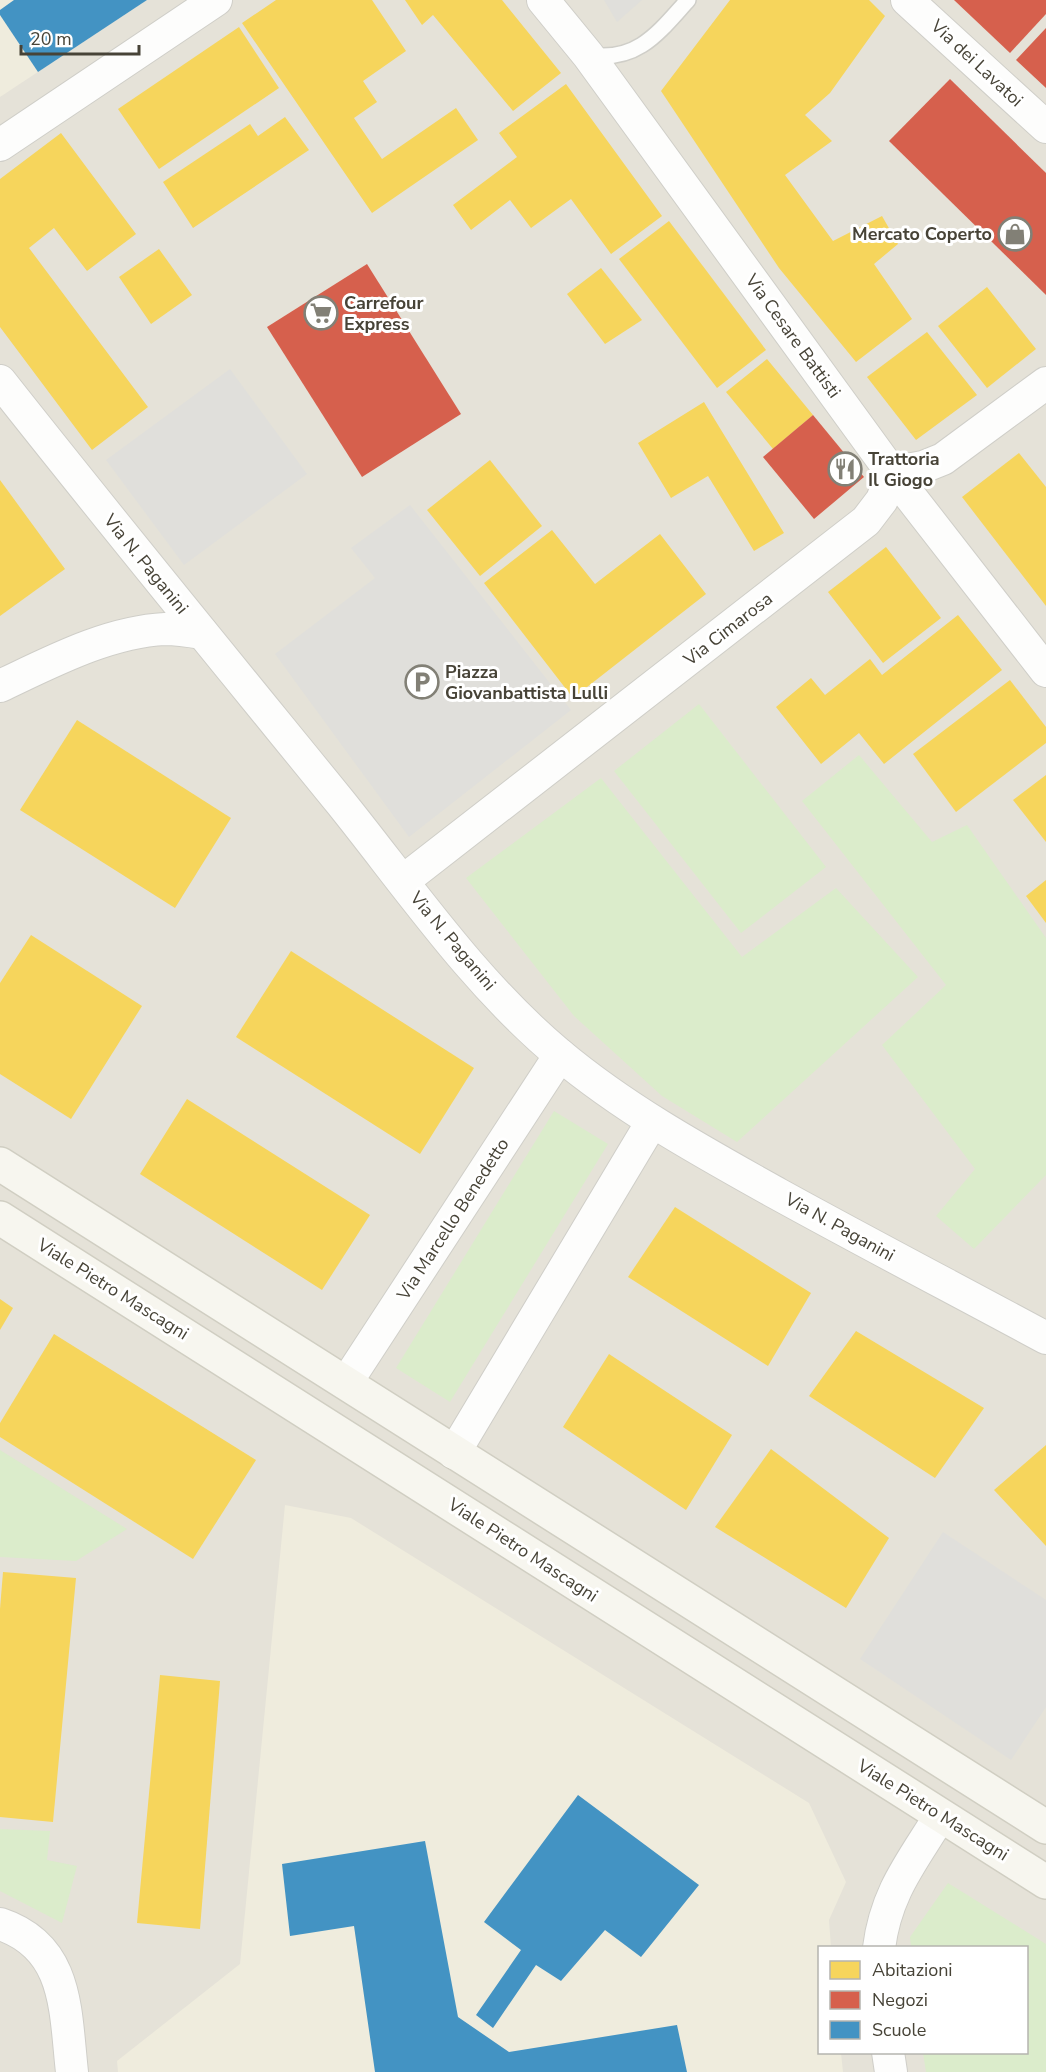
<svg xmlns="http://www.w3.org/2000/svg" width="1046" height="2072" viewBox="0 0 1046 2072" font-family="'Nunito Sans',sans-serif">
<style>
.residential{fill:#e5e2d8;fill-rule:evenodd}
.education{fill:#efecdd}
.green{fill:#dbeccb}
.parking{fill:#e0dfdb}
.homes{fill:#f6d55c}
.shops{fill:#d6604d}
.schools{fill:#4393c3}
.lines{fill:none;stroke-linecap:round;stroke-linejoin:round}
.lane-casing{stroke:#cfcec8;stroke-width:18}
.street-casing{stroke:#cfcec8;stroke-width:34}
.secondary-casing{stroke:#d0cec2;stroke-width:36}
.lane{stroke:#fdfdfc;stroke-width:15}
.street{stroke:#fdfdfc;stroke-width:32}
.secondary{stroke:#f7f6ef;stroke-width:33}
.labels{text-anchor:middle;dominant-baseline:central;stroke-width:6;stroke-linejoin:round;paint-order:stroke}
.street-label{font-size:18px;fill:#474337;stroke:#fff}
.poi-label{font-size:18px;font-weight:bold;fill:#474337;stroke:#fff;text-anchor:start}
</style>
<rect width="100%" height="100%" fill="#f1f0eb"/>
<path class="residential" d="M0,0H1046V2072H0ZM820,1948H1026V2052H820Z"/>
<g class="education">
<path d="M0,0H147L0,97Z"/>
<path d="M285,1505L351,1518L809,1803L846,1882L829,1920L831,1947L820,1948V2052L841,2053L843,2072H118L117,2061L240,1964Z"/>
</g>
<g class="green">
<path d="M699,704L826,867L741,933L614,771Z"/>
<path d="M859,755L932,842L967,825L1046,938V1175L974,1249L936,1216L975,1169L882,1045L946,985L802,801Z"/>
<path d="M601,778L742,957L836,888L918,977L737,1142L662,1096L574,1016L466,878Z"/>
<path d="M554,1111L608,1144L450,1402L396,1368Z"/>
<path d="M0,1450L127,1529L76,1561L0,1557Z"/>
<path d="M0,1829L50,1831L47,1860L77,1866L62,1923L0,1891Z"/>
<path d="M948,1883L1046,1944V2072H926L923,2053L1026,2052V1948L911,1947L910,1937Z"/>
</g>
<g class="parking">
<path d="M604,0H642L617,22Z"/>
<path d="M230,369L307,474L184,565L106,460Z"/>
<path d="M410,505L571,710L409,837L275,654L375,578L351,548Z"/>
<path d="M943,1532L1046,1600V1707L1011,1760L860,1659Z"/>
</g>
<g class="homes">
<path d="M276,0H372L406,51L363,81L377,102L354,118L382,159L456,108L478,140L372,213L242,23Z"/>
<path d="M405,0H502L561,73L513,111L433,15L422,25Z"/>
<path d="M730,0H869L885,16L830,93L805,115L832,141L785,175L833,241L882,216L898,244L874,264L912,319L856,362L779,268L661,91Z"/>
<path d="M239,27L279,88L159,169L118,109Z"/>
<path d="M566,84L662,216L611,254L571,199L531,228L510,200L471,230L453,205L517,157L499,133Z"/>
<path d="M285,117L309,150L193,228L163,182L250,124L258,136Z"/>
<path d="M61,133L136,234L87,271L54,228L29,248L148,407L92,450L0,327V179Z"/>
<path d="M669,221L766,350L717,388L619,259Z"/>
<path d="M159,249L192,295L151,324L119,277Z"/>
<path d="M601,268L642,320L605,344L567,294Z"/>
<path d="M987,287L1036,349L987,388L938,326Z"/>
<path d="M927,332L977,395L916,440L867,377Z"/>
<path d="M767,359L813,415L773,449L726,392Z"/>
<path d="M704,402L784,533L754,551L708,476L671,498L638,443Z"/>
<path d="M1019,453L1046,487V606L962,497Z"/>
<path d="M490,460L542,526L480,576L427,510Z"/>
<path d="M0,480L65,569L0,616Z"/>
<path d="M552,530L595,584L660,534L706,594L573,698L484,583Z"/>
<path d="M886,547L941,618L883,663L828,592Z"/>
<path d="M958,615L1002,670L884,764L859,733L821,764L776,707L811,678L825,695L870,659L882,675Z"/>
<path d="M1010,680L1046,727V743L956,812L913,754Z"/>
<path d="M77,720L231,818L175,908L20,810Z"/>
<path d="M1046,775V842L1013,800Z"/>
<path d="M1046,880V923L1026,896Z"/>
<path d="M31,935L142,1006L71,1119L0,1074V983Z"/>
<path d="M291,951L474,1068L420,1154L236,1037Z"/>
<path d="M187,1099L370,1215L322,1290L140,1174Z"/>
<path d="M675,1207L811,1293L768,1366L628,1277Z"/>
<path d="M0,1299L13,1308L0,1330Z"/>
<path d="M856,1331L984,1408L935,1478L809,1396Z"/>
<path d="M54,1334L256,1460L193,1559L0,1437V1423Z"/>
<path d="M609,1354L732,1435L686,1510L563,1427Z"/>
<path d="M1046,1445V1546L994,1490Z"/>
<path d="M771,1449L889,1538L846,1608L715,1527Z"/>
<path d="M3,1572L76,1578L53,1822L0,1817V1609Z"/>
<path d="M160,1675L220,1681L200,1929L137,1923Z"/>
</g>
<g class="shops">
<path d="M954,0H1046V14L1010,53Z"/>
<path d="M1046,28V88L1016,60Z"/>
<path d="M950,79L1046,173V295L889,141Z"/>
<path d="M367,264L461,414L362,477L267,327Z"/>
<path d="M813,415L864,477L814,519L763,457Z"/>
</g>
<g class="schools">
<path d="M14,0H147L38,72L0,15V10Z"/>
<path d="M578,1795L699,1885L641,1957L605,1930L561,1981L536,1965L493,2028L476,2015L521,1950L484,1922Z"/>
<path d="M425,1841L458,2017L509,2052L677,2025L687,2072H375L354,1926L290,1936L282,1864Z"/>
</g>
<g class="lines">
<defs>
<path id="lane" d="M590,55C638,62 659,32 688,0"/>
<g id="street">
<path d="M543,0L588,55L892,473L1046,671"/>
<path d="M907,0L1046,127"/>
<path d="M0,145L216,0"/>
<path d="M0,381C112,523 227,663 341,803C410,889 474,983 559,1054C626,1110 703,1152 778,1194C867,1243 957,1290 1046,1338"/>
<path d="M892,473L923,467L943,459L1046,383"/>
<path d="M0,686C51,662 107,632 165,629C177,629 190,631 202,633"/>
<path d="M403,881L866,521L882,500L892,473"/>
<path d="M346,1383L560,1055"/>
<path d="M454,1453L652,1122"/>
<path d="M0,1924C69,1947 65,2011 72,2072"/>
<path d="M879,1948C886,1892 912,1862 940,1816"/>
<path d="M888,2052L891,2072"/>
</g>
<g id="secondary">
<path d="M0,1164L1046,1827"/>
<path d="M0,1218L1046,1882"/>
</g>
</defs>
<use href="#lane" class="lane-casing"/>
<use href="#street" class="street-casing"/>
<use href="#secondary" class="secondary-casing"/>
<use href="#lane" class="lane"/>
<use href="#street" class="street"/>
<use href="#secondary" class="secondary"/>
</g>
<defs>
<symbol id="shop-ring" viewBox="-11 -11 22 22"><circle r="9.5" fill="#fff" stroke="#828076" stroke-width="1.5"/><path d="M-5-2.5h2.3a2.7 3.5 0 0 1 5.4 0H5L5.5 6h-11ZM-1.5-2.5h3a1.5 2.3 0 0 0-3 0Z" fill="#828076"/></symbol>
<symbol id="supermarket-ring" viewBox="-11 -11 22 22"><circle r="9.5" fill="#fff" stroke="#828076" stroke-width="1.5"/><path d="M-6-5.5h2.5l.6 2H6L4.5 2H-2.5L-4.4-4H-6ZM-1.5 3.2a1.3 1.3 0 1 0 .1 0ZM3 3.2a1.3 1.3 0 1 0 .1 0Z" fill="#828076"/></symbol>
<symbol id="restaurant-ring" viewBox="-11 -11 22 22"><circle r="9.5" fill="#fff" stroke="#828076" stroke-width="1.5"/><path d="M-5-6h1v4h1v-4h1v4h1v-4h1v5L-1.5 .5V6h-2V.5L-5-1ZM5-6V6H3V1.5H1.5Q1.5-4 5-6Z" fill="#828076"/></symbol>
<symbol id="parking-ring" viewBox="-11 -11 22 22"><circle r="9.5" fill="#fff" stroke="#828076" stroke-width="1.5"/><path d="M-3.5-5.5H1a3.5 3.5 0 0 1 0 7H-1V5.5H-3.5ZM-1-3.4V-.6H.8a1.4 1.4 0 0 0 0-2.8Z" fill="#828076"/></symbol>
</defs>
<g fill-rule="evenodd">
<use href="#shop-ring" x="996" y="215" width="38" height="38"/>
<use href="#supermarket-ring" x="302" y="294" width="38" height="38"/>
<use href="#restaurant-ring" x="826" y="450" width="38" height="38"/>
<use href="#parking-ring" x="403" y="663" width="38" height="38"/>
</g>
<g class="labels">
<g class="street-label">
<text transform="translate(977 63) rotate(43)">Via dei Lavatoi</text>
<text transform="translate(793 336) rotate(54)">Via Cesare Battisti</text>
<text transform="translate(146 564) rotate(51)">Via N. Paganini</text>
<text transform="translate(728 629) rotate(-38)">Via Cimarosa</text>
<text transform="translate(453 941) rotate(50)">Via N. Paganini</text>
<text transform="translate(453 1219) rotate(-57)">Via Marcello Benedetto</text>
<text transform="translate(840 1227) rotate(29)">Via N. Paganini</text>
<text transform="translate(113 1289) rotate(32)">Viale Pietro Mascagni</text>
<text transform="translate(523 1550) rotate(33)">Viale Pietro Mascagni</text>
<text transform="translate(933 1810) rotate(32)">Viale Pietro Mascagni</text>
</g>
<g class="poi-label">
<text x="992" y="234" text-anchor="end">Mercato Coperto</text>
<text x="344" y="303">Carrefour<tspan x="344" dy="21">Express</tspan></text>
<text x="868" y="459">Trattoria<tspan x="868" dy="21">Il Giogo</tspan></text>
<text x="445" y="672">Piazza<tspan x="445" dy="21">Giovanbattista Lulli</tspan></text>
</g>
</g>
<rect x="818" y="1946" width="210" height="108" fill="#ffffff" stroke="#b5b4af" stroke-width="1.5"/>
<rect x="830" y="1961" width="30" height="18" fill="#f6d55c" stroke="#b5b4af" stroke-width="1.5"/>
<text x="872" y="1976" font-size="18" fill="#474337">Abitazioni</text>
<rect x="830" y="1991" width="30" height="18" fill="#d6604d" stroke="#b5b4af" stroke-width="1.5"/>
<text x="872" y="2006" font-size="18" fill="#474337">Negozi</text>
<rect x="830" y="2021" width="30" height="18" fill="#4393c3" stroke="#b5b4af" stroke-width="1.5"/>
<text x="872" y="2036" font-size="18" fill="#474337">Scuole</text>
<path d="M21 45v9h118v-9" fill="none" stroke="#474337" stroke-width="3"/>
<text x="30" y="45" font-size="18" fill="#474337" stroke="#ffffff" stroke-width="4.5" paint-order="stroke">20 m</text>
</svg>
